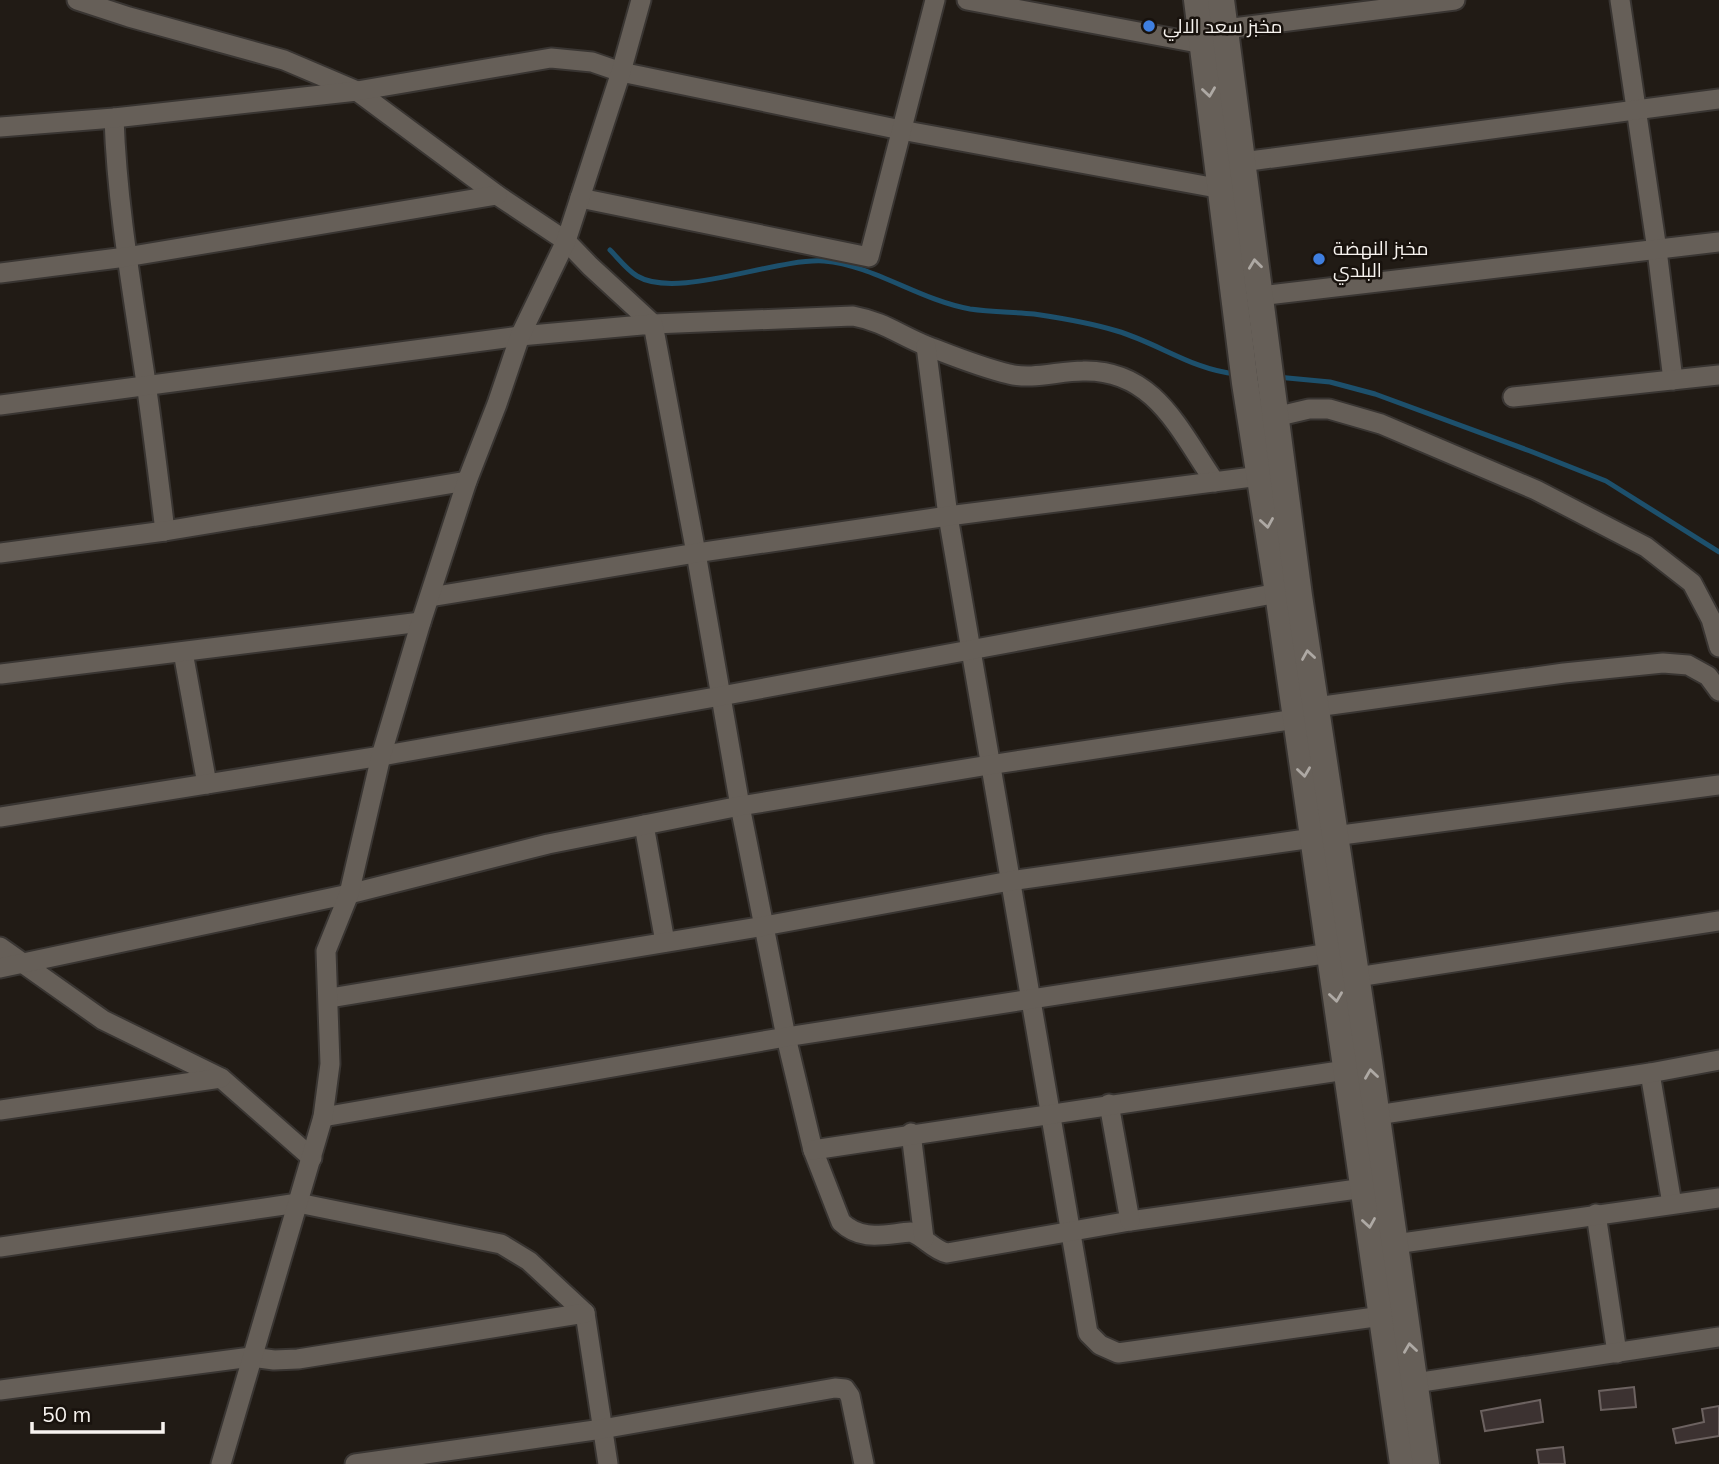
<svg xmlns="http://www.w3.org/2000/svg" width="1719" height="1464" viewBox="0 0 1719 1464" font-family="Mulish,Cairo,sans-serif">
<style>
.lines{fill:none;stroke-linecap:round;stroke-linejoin:round}
.stream{stroke:#1d506c;stroke-width:5}
.building{fill:#3c3231;stroke:#6c6260;stroke-width:2}
.minor-casing{stroke:#393532;stroke-width:23}
.secondary-casing{stroke:#393532;stroke-width:30}
.minor{stroke:#665f58;stroke-width:19}
.secondary{stroke:#665f58;stroke-width:26}
.oneway{stroke:#aea9a4}
.shop-dot{fill:#3f7fe0;stroke:#18120d;stroke-width:2.5}
.labels{text-anchor:middle;dominant-baseline:central;stroke-width:5;stroke-linejoin:round;paint-order:stroke}
.poi-label{font-size:19px;fill:#f7f3ef;stroke:#18120d;text-anchor:start}
</style>
<rect width="100%" height="100%" fill="#211b15"/>
<g class="lines">
<g class="stream">
<path d="M610,250C618,258 627,270 637,276C677,300 774,258 824,261C873,265 919,300 970,309C991,312 1013,312 1034,314C1061,318 1091,323 1117,331C1158,343 1193,370 1236,374"/>
<path d="M1277,377L1330,382L1375,394L1530,451L1606,481L1719,552"/>
</g>
</g>
<g class="building">
<path d="M1634,1387L1636,1407L1601,1410L1599,1391Z"/>
<path d="M1540,1400L1543,1422L1485,1431L1481,1411Z"/>
<path d="M1719,1406V1436L1676,1443L1673,1429L1704,1422L1702,1409Z"/>
<path d="M1563,1447L1565,1464H1539L1537,1450Z"/>
</g>
<g class="lines">
<defs>
<g id="minor">
<path d="M77,0L129,17L284,60L357,91L497,195L566,241L590,266L653,324L853,316C885,322 899,335 927,346C953,356 982,368 1009,374C1032,380 1059,371 1083,371C1155,369 1180,432 1215,482"/>
<path d="M967,0L1203,44"/>
<path d="M1620,0L1657,250L1673,380"/>
<path d="M1225,29L1455,0"/>
<path d="M114,118C117,207 133,294 146,383C153,432 159,482 165,531"/>
<path d="M0,127L114,118L357,91L551,58L592,62L621,72L901,130L1222,189"/>
<path d="M1242,162L1719,99"/>
<path d="M580,198L869,257L935,0"/>
<path d="M0,273L126,257L497,195"/>
<path d="M1259,296L1719,242"/>
<path d="M926,346L948,516L1088,1333L1100,1345L1118,1353L1382,1316"/>
<path d="M1513,397L1719,375"/>
<path d="M0,405L520,336L653,324L696,553L740,806L786,1037L813,1150L841,1222C862,1242 884,1234 911,1232C925,1237 933,1250 947,1253L1130,1221L1364,1188"/>
<path d="M1275,417L1309,409H1329L1381,424L1536,490L1646,547L1692,583L1711,619L1719,647"/>
<path d="M0,553L165,531L467,481"/>
<path d="M430,597L696,553L948,516L1260,476"/>
<path d="M183,652L207,784"/>
<path d="M1,674L421,622"/>
<path d="M1316,707L1564,673L1663,663L1688,665L1708,676L1719,691"/>
<path d="M0,817L381,756L721,696L1278,593"/>
<path d="M644,825L665,942"/>
<path d="M1334,836L1719,785"/>
<path d="M0,947L103,1020L221,1078L312,1158"/>
<path d="M0,968L349,894L548,844L740,806L989,765L1296,719"/>
<path d="M1357,977L1719,921"/>
<path d="M330,998L764,926L1010,881L1313,838"/>
<path d="M1650,1073L1672,1204"/>
<path d="M1109,1104L1130,1221"/>
<path d="M0,1110L221,1078"/>
<path d="M1377,1115L1650,1073L1719,1060"/>
<path d="M323,1117L786,1037L1330,953"/>
<path d="M911,1133L924,1239"/>
<path d="M813,1150L1346,1070"/>
<path d="M1596,1214L1617,1353"/>
<path d="M1395,1244L1719,1198"/>
<path d="M0,1247L298,1203L501,1244L529,1261L585,1313L608,1464"/>
<path d="M1415,1383L1719,1337"/>
<path d="M0,1390L251,1357L274,1360L298,1359L585,1313"/>
<path d="M221,1464L323,1117L330,1064L326,951L349,894L381,756L421,622L467,481L497,404L520,336L566,241L621,72L641,0"/>
<path d="M355,1464L602,1429L835,1388L845,1389L850,1396L864,1464"/>
</g>
<g id="secondary">
<path d="M1197,0L1245,383L1278,593L1403,1464"/>
<path d="M1221,0L1299,596L1369,1061L1426,1464"/>
</g>
</defs>
<use href="#minor" class="minor-casing"/>
<use href="#secondary" class="secondary-casing"/>
<use href="#minor" class="minor"/>
<use href="#secondary" class="secondary"/>
</g>
<defs><path id="oneway-chevron" d="M-2-3.5L2.5 0L-2 3.5" fill="none" stroke-width="1.6" stroke-linecap="round" stroke-linejoin="round" transform="scale(1.75)"/></defs>
<g class="oneway">
<use href="#oneway-chevron" transform="translate(1209 92) rotate(82)"/>
<use href="#oneway-chevron" transform="translate(1255 264) rotate(-97)"/>
<use href="#oneway-chevron" transform="translate(1267 523) rotate(81)"/>
<use href="#oneway-chevron" transform="translate(1308 655) rotate(-99)"/>
<use href="#oneway-chevron" transform="translate(1304 772) rotate(82)"/>
<use href="#oneway-chevron" transform="translate(1336 997) rotate(82)"/>
<use href="#oneway-chevron" transform="translate(1371 1074) rotate(-98)"/>
<use href="#oneway-chevron" transform="translate(1369 1223) rotate(81)"/>
<use href="#oneway-chevron" transform="translate(1410 1348) rotate(-98)"/>
</g>
<g class="shop-dot">
<circle cx="1149" cy="26" r="7"/>
<circle cx="1319" cy="259" r="7"/>
</g>
<g class="labels">
<g class="poi-label">
<text x="1163" y="26">مخبز سعد الالي</text>
<text x="1333" y="248">مخبز النهضة<tspan x="1333" dy="22">البلدي</tspan></text>
</g>
</g>
<path d="M32 1422v10h131v-10" fill="none" stroke="#f7f3ef" stroke-width="3.5"/>
<text x="42" y="1422" font-size="21" fill="#f7f3ef" stroke="#18120d" stroke-width="5" paint-order="stroke">50 m</text>
</svg>
